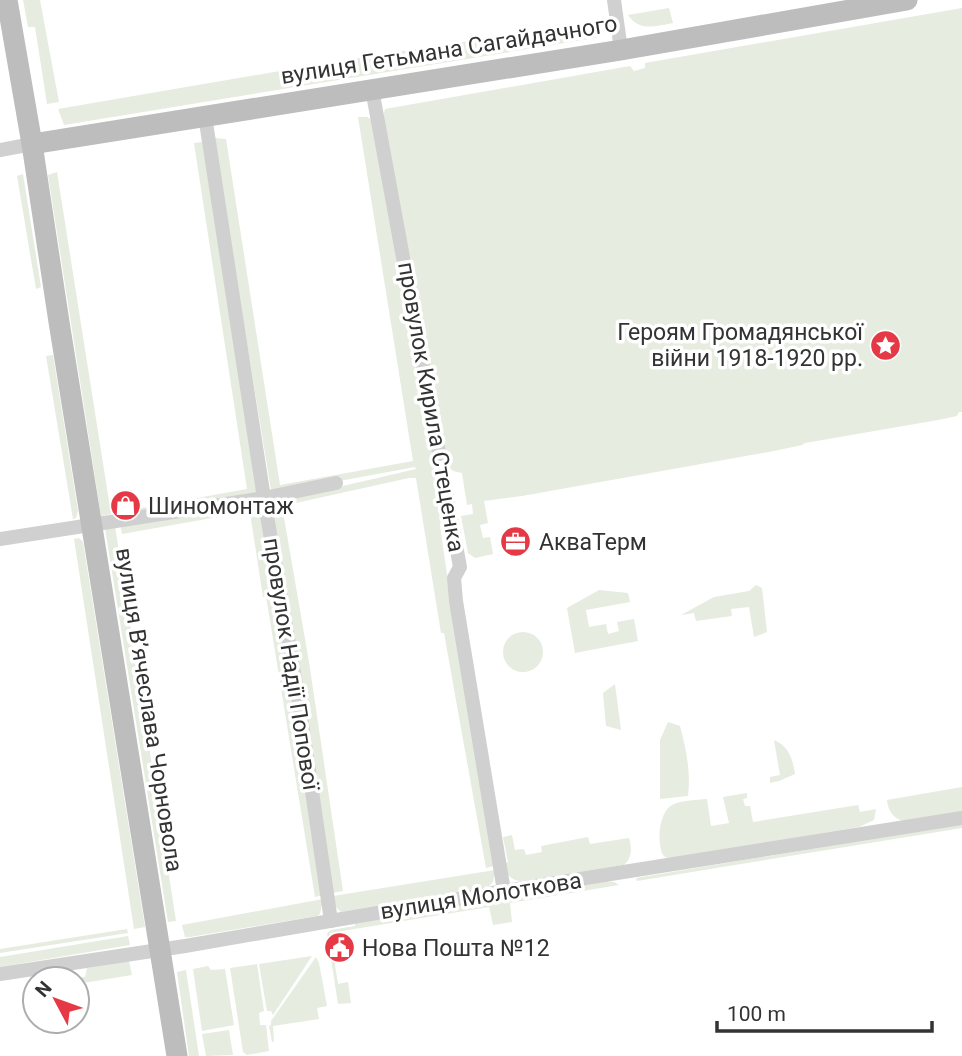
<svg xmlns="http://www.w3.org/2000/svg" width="962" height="1056" viewBox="0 0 962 1056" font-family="Roboto,sans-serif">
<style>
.green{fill:#e6ecdf}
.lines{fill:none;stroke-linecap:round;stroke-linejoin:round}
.minor{stroke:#d0d0d0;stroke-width:14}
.secondary{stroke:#bdbdbd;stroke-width:21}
.labels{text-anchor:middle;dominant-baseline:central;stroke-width:7;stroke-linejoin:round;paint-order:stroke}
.street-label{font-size:23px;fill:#333;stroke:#fff}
.poi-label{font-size:23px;fill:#333;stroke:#fff;text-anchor:start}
</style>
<rect width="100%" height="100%" fill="#fff"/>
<g class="green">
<path d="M23,0H40L59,102L47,104L35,27H28Z"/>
<path d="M669,8L673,23C656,26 639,32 628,15Z"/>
<path d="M962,8V412H959L957,416L938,420L805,443L802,445L774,451L522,496L484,501L488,523L480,525L483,538L490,537L493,554L475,558L468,553L461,516L473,514L472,504L467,505L462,473L453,471L447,465L383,117L385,109L630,66L634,71L645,68V63Z"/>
<path d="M613,19C609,29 604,33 595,38L64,125L58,109L332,62Z"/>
<path d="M358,117H367L372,120L442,499L441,502L443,517L440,525L446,568L494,866L486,868L444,633H441L416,478H409L282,506L309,662L343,891L332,893L273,508L274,504L278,501L416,469L415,467L280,492L271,490L214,141L215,138L226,139L280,485L413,461Z"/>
<path d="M202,142L259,488L256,493L120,516L119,512L247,489L194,143Z"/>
<path d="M57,172L111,514L101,516L48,175Z"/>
<path d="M23,174L41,287L36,289L17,176Z"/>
<path d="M53,355L78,511L76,518L73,519L46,356Z"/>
<path d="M259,505L262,509L323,895L315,897L266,596L263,597L250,513L246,510L216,515L212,518L122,534L120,524Z"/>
<path d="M115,526L176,921L168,922L105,528Z"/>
<path d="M79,538L83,542L145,927L134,929L74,539Z"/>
<path d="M756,585L762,588L767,632L754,637L749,607L731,609L732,616L696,621L694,613L681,615L714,597L749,591Z"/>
<path d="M599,590L628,593L630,602L586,610L589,627L606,624L608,634L619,631L617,622L634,619L638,641L575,653L567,608Z"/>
<circle cx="523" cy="652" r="20"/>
<path d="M615,684L621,730L606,726L603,693Z"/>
<path d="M668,722L680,726C686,749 691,771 688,796L660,799V740Z"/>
<path d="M774,740C789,746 793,760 795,774L779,781L770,783V777L780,775Z"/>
<path d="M962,787V812L902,821C892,817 888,810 887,800Z"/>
<path d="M747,793V798L743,799L745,806H750L753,822L858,805L860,812L876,809L874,820L859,827L671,859C667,857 664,858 662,853C657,840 659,810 674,804C683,800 697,800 707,799L711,826L729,823L723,797Z"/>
<path d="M962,824V828L637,881L636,878Z"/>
<path d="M512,835L515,850L524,849L526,855L542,852L541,846L588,837L590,844L629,838C632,848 632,858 624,865L521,881C511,880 506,875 505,864L508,862L503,837Z"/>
<path d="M495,870L493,882L489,886L341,912L335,906L333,896Z"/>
<path d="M606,881L614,882L619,885L510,903L512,922L493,925L489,907L330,933L338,984L348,982L351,1003L338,1004L327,933L331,930L355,926V923Z"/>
<path d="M323,899L320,914L317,916L190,937H185L182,925Z"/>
<path d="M127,929L128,933L0,953V949Z"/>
<path d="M128,936L130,945L0,967V957Z"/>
<path d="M312,956L273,1015L271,1011H267L259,964Z"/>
<path d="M316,957L319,963L327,1006L317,1008L319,1019L273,1026L274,1041L272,1042L269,1026L271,1025V1021Z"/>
<path d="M129,961L132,975L77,984V979H71L85,977L87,968Z"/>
<path d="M257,964L264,1011L259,1013L260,1025H266L269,1051L247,1055L243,1052L230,968Z"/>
<path d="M208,966L211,970L225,969L234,1025L202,1031L193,969Z"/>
<path d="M186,970L199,1056H189L177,972Z"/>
<path d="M229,1030L233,1055L206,1056L202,1034Z"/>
</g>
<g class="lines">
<g class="minor">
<path d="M614,0L621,50"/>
<path d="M372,89L460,567L454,578L456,601L504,891"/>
<path d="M205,116L264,498L298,696L331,921"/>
<path d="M0,150L32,144"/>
<path d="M0,539L264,498L336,483"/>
<path d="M0,974L185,946L504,891L962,818"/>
</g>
<g class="secondary">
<path d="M7,0L32,144L59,322L177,1056"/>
<path d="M32,144L621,50L907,0"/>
</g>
</g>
<defs>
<symbol id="sight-disc" viewBox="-11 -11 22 22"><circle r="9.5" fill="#e63946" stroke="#fff"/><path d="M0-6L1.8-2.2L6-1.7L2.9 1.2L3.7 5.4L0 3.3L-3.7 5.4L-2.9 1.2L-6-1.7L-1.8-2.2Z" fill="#fff"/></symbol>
<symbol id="shop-disc" viewBox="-11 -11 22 22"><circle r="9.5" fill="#e63946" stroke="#fff"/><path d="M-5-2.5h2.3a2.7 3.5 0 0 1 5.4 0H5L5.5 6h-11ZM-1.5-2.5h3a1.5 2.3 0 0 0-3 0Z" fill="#fff"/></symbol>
<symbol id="office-disc" viewBox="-11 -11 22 22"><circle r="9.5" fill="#e63946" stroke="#fff"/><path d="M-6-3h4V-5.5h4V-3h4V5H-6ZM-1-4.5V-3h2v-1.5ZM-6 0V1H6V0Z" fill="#fff"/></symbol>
<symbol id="civic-disc" viewBox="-11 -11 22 22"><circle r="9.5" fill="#e63946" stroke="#fff"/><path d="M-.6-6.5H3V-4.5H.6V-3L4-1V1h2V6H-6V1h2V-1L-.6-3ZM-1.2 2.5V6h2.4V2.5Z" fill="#fff"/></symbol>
</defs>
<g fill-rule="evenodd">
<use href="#sight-disc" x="868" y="328" width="35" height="35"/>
<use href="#shop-disc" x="108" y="488" width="35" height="35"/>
<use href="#office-disc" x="498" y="524" width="35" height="35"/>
<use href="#civic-disc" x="322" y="930" width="35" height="35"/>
</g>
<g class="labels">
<g class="street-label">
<text transform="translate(449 50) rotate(-9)">вулиця Гетьмана Сагайдачного</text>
<text transform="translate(431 407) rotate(80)">провулок Кирила Стеценка</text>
<text transform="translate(291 664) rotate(81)">провулок Надії Попової</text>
<text transform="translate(149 710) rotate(81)">вулиця Вʼячеслава Чорновола</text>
<text transform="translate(481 896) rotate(-9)">вулиця Молоткова</text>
</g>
<g class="poi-label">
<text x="863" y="332" text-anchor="end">Героям Громадянської<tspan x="863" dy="26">війни 1918-1920 рр.</tspan></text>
<text x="148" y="506">Шиномонтаж</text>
<text x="539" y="542">АкваТерм</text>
<text x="362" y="948">Нова Пошта №12</text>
</g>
</g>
<g transform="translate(56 1000) rotate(311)"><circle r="33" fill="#ffffff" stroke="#adadad" stroke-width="2"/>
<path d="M0-5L12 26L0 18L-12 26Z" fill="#e63946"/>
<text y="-10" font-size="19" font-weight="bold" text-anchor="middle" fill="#333333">N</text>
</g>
<path d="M717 1021v10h215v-10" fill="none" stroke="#333333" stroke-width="3.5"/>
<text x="727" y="1021" font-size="21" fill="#333333" stroke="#ffffff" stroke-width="5" paint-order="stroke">100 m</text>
</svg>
